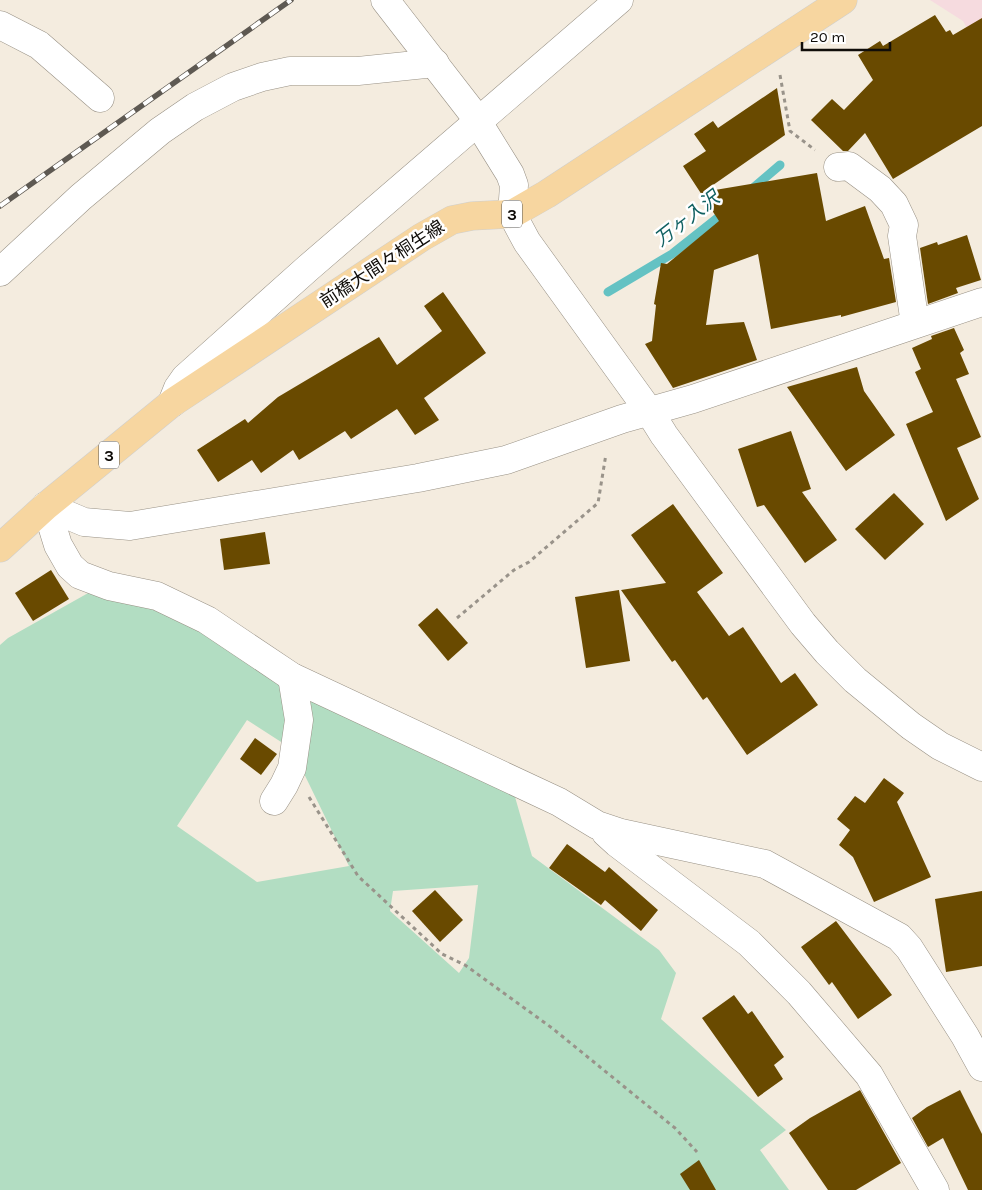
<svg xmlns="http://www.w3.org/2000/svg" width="982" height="1190" viewBox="0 0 982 1190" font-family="Karla,'Noto Sans JP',sans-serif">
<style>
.commercial{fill:#f6dbdf}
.green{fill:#b2ddc2;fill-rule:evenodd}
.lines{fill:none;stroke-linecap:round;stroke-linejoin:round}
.stream{stroke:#64c2c3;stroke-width:9}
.building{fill:#694a00}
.minor-casing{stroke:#989185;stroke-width:29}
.major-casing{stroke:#cfcfce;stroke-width:29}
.path{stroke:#99938a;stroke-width:3;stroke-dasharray:4 4;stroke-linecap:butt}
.minor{stroke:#fff;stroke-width:28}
.major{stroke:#f7d6a0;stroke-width:28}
.rail-casing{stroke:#5e5952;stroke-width:5.5}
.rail{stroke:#fff;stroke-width:4;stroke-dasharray:11;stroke-linecap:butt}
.labels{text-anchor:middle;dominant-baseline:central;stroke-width:5;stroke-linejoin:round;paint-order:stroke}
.shield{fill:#fff;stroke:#585653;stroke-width:1}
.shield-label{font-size:16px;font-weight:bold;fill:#100d09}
.street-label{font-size:18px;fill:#100d09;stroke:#fff}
.water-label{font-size:19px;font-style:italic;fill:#116162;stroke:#fff}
</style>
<rect width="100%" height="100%" fill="#f4ecdf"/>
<path class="commercial" d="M930,0H982V55L963,21Z"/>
<path class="green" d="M90,592L155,603L513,790L532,856L659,950L676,973L661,1019L786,1130L760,1150L789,1190H0V645L8,638ZM247,720L292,749L349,866L257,882L177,826ZM478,885L469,958L459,973L390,911L393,891Z"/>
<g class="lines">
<g class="stream">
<path d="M752,189L780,165"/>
<path d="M608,292L672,254L725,212"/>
</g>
</g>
<g class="building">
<path d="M935,15L946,32L950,30L953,35L982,18V126L893,179L865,133L848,151H843L811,120L832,99L844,110L873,80L858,55L880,41L883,46Z"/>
<path d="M777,88L785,135L703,192L817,173L826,221L865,206L884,259L889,258L896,302L841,317V315L771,329L758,254L714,270L706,325L744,322L757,360L673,388L645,344L652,341L656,305L654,304L661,263L667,264L719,221L683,166L706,151L694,134L713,121L718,128Z"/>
<path d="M967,235L981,280L956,288L958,293L928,304L920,248L937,242L938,245Z"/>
<path d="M443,292L486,353L424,398L439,420L415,435L397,409L351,439L345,431L299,460L293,450L261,473L252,460L218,482L197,450L245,419L248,423L278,397L379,337L397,365L442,331L424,306Z"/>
<path d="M954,328L964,350L960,353L969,374L956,379L981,437L957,448L979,499L946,521L906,424L933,412L915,372L921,369L912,348L932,339L931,336Z"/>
<path d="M857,367L864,391L895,435L846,471L787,387Z"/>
<path d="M791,431L811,489L802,492L837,540L805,563L764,505L757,507L738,449Z"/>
<path d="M894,493L924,524L885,560L855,529Z"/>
<path d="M673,504L723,573L697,592L729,636L743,627L781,683L795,673L818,705L747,755L707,697L703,700L675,660L672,662L621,590L666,583L631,535Z"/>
<path d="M265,532L270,564L224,570L220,539Z"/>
<path d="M51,570L69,599L33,621L15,593Z"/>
<path d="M619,590L630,661L586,668L575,597Z"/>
<path d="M437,608L468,643L448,661L418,625Z"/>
<path d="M255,738L277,754L261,775L240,759Z"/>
<path d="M884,778L904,793L897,802L931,877L874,902L853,857L839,845L850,830L837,819L855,796L865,803Z"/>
<path d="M567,844L605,872L609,867L658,910L641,931L605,900L601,905L549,868Z"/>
<path d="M435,890L463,920L440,942L412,911Z"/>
<path d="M982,891V966L946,972L935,899Z"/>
<path d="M836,921L892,995L858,1019L832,982L829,985L801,947Z"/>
<path d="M734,995L748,1014L752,1011L784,1057L774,1065L783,1079L758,1097L702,1018Z"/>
<path d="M860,1090L901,1163L856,1190H828L789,1133L810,1118Z"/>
<path d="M960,1090L982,1134V1190H968L943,1138L928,1147L912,1118L927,1107Z"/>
<path d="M699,1160L716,1190H690L680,1174Z"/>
</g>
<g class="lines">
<defs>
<g id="minor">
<path d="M385,0L471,111L510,174L514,185L512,214L527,242L649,411L664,435L803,624L827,652L855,680L911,726L940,746L982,767"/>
<path d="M0,25L39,45L100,98"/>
<path d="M838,167L849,166L880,189L894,204L904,225L902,236L915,324"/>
<path d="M0,272L81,197L160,131L195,107L233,87L262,77L290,71H358L435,63"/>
<path d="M172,403L178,388L185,378L308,268L619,0"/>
<path d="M46,506L58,545L70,566L80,575L109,586L157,596L207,620L292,677L559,802L597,825L621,833L765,864L899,937L909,948L965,1036L982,1067"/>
<path d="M46,506L84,522L130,526L418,478L506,460L622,419L693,399L982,302"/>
<path d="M274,801L284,785L292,768L299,720L292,677"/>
<path d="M606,833L617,843L749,943L799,993L869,1075L935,1190"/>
</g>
<path id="major" d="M0,548L46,506L172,403L422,237L452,220L472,216L512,214L547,194L843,0"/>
</defs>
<use href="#minor" class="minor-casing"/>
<use href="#major" class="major-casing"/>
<g class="path">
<path d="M780,75L790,131L815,150"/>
<path d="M457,618L514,570L529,562L598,503L606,454"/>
<path d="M309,797L358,876L442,954L465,965L552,1028L675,1128L697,1152"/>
</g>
<use href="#minor" class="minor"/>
<use href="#major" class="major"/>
<defs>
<path id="rail" d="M0,206L291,0"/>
</defs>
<use href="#rail" class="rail-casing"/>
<use href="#rail" class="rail"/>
</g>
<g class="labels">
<g class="shield">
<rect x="502" y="200.5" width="20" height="27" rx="4"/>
<rect x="99" y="441.5" width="20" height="27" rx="4"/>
</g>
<g class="shield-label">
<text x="512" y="214">3</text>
<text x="109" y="455">3</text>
</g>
<g class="street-label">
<text transform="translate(382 264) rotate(-33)">前橋大間々桐生線</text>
</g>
<g class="water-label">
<text transform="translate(687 219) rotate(-38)">万ヶ入沢</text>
</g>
</g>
<path d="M802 42v8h88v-8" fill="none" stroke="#100d09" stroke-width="2.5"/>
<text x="810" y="42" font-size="15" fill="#100d09" stroke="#ffffff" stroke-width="4" paint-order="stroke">20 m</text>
</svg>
